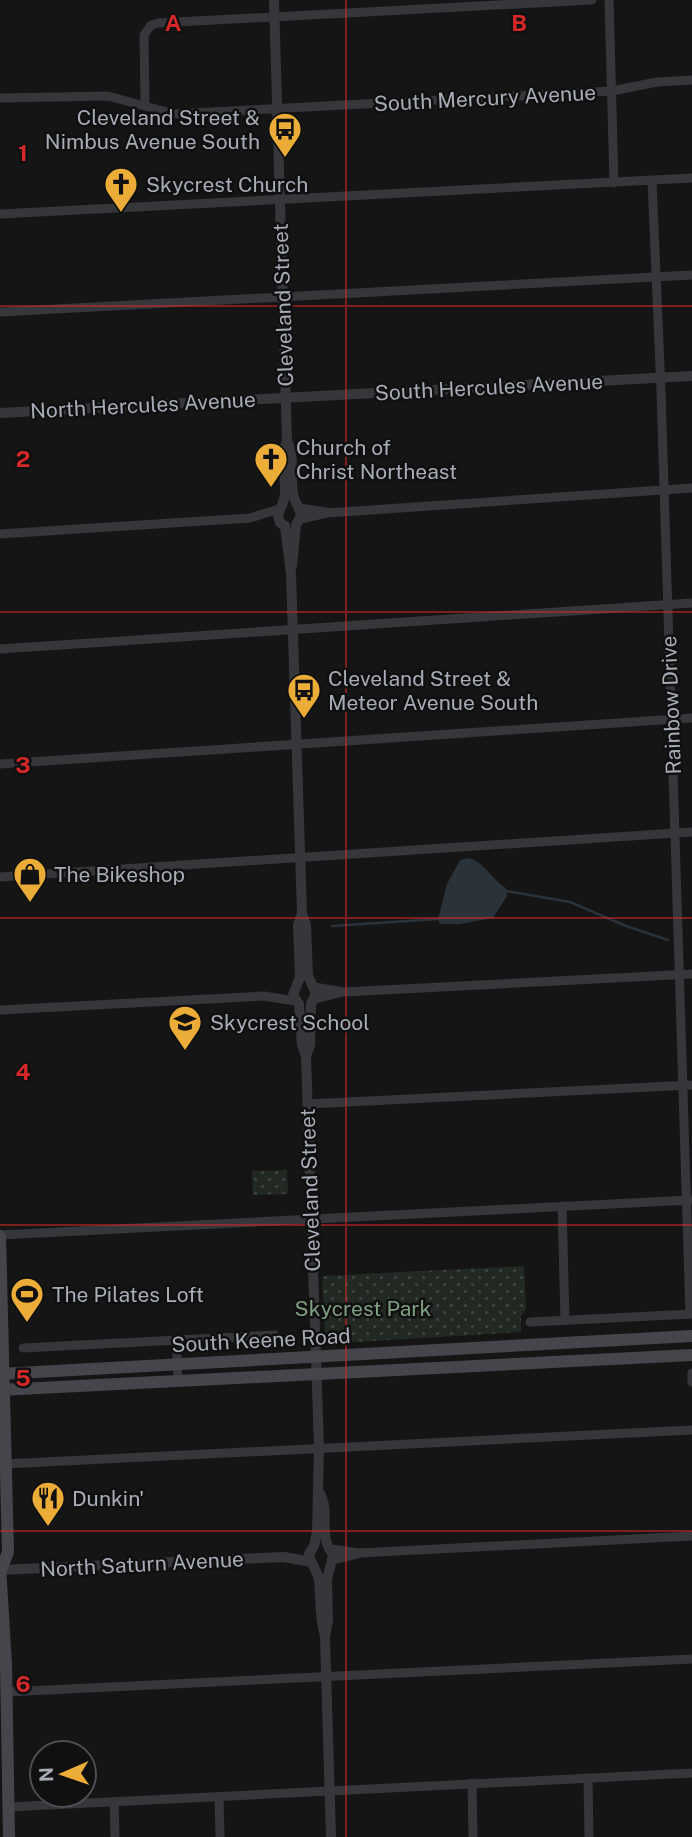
<svg xmlns="http://www.w3.org/2000/svg" width="692" height="1837" viewBox="0 0 692 1837" font-family="'Public Sans',sans-serif">
<style>
.park{fill:url(#park-dots)}
.water{fill:#2b333a}
.lines{fill:none;stroke-linecap:round;stroke-linejoin:round}
.stream{stroke:#2b333a;stroke-width:2.5}
.minor{stroke:#36373b;stroke-width:9}
.tertiary{stroke:#36373b;stroke-width:10}
.secondary{stroke:#44464b;stroke-width:12}
.grid{fill:none;stroke:#d62828;stroke-width:2;stroke-opacity:0.55}
.labels{text-anchor:middle;dominant-baseline:central;stroke-width:5;stroke-linejoin:round;paint-order:stroke}
.street-label{font-size:21px;fill:#a7acb6;stroke:#101011}
.poi-label{font-size:21px;fill:#a7acb6;stroke:#101011;text-anchor:start}
.park-label{font-size:21px;fill:#7ea080;stroke:#101011}
.grid-label{font-size:23px;text-anchor:middle;font-weight:bold;fill:#d62828;stroke:#101011;stroke-width:5;stroke-linejoin:round;paint-order:stroke}
</style>
<defs>
<pattern id="park-dots" width="8" height="8" patternUnits="userSpaceOnUse" patternTransform="scale(1.75)"><rect width="8" height="8" fill="#212922"/><path d="M2 2h.1M6 6h.1" fill="none" stroke="#3e4540" stroke-width="1.8" stroke-linecap="round"/></pattern>
</defs>
<rect width="100%" height="100%" fill="#151516"/>
<g class="park">
<path d="M287,1170L288,1194L253,1195L252,1171Z"/>
<path d="M524,1266L526,1309L521,1316V1332L338,1343L329,1342L325,1337L322,1276Z"/>
</g>
<path class="water" d="M468,858C484,861 492,880 506,888L507,896L493,918L460,924H440L438,919L447,884L460,860Z"/>
<g class="lines">
<g class="stream">
<path d="M506,891L570,902L626,926L668,940"/>
<path d="M332,926L438,919"/>
</g>
<g class="minor">
<path d="M609,0L614,183"/>
<path d="M0,98L108,96L174,114L612,91L657,82L692,80"/>
<path d="M145,106L144,35L151,25L158,23L592,0"/>
<path d="M652,181L661,391L690,1314"/>
<path d="M0,214L692,178"/>
<path d="M0,312L692,275"/>
<path d="M299,508L326,512"/>
<path d="M301,519L327,513L692,488"/>
<path d="M0,534L250,518L279,509"/>
<path d="M0,649L692,603"/>
<path d="M0,764L692,718"/>
<path d="M0,877L692,832"/>
<path d="M314,987L344,992L692,974"/>
<path d="M315,999L339,993"/>
<path d="M0,1010L264,996L295,1001"/>
<path d="M307,1104L692,1085"/>
<path d="M562,1206L565,1320"/>
<path d="M0,1235L690,1200"/>
<path d="M530,1322L692,1314"/>
<path d="M176,1339L178,1382"/>
<path d="M23,1348L275,1335"/>
<path d="M692,1373V1382"/>
<path d="M4,1464L692,1430"/>
<path d="M331,1549L359,1553L692,1536"/>
<path d="M332,1560L357,1554"/>
<path d="M6,1692L692,1659"/>
<path d="M588,1778L589,1837"/>
<path d="M472,1783L473,1837"/>
<path d="M219,1797L220,1837"/>
<path d="M114,1802L115,1837"/>
<path d="M8,1807L692,1773"/>
</g>
<g class="tertiary">
<path d="M274,0L287,441C280,458 286,477 285,494C284,503 280,508 278,516L280,523L285,526"/>
<path d="M0,413L692,376"/>
<path d="M287,441C295,457 290,476 293,494C295,503 299,507 301,515L296,525L292,566"/>
<path d="M285,526L291,574L302,913L298,925L300,977L293,995L299,1004L302,1045L306,1056L319,1448L317,1532L314,1546L309,1554C311,1564 317,1570 319,1580C321,1599 319,1617 325,1636"/>
<path d="M302,913L306,925L308,976L316,993L311,1004L310,1045L306,1056"/>
<path d="M319,1492C330,1509 320,1529 328,1546C329,1549 332,1552 333,1556L327,1579L328,1621L325,1636L331,1837"/>
<path d="M0,1570L284,1557L311,1562"/>
</g>
<g class="secondary">
<path d="M0,1236L8,1552L1,1570"/>
<path d="M0,1374L692,1336"/>
<path d="M0,1390L692,1355"/>
<path d="M0,1566L6,1664L9,1837"/>
</g>
</g>
<path class="grid" d="M346,0V1837M0,306H692M0,612H692M0,918H692M0,1225H692M0,1531H692"/>
<defs>
<symbol id="bus-pin" viewBox="-11 -11 22 30"><path d="M0 17L-7.5 6A9.5 9.5 0 1 1 7.5 6Z" fill="#ebad38" stroke="#101011"/><path d="M-5-6H5V4H4V6H2V4H-2V6H-4V4H-5ZM-3.5-4V0h7V-4ZM-3.5 1.2v1.5H-2V1.2ZM2 1.2v1.5H3.5V1.2Z" fill="#111"/></symbol>
<symbol id="church-pin" viewBox="-11 -11 22 30"><path d="M0 17L-7.5 6A9.5 9.5 0 1 1 7.5 6Z" fill="#ebad38" stroke="#101011"/><path d="M-1.2-6h2.4v3.5h3.3v2.4h-3.3V6h-2.4V-.1h-3.3v-2.4h3.3Z" fill="#111"/></symbol>
<symbol id="shop-pin" viewBox="-11 -11 22 30"><path d="M0 17L-7.5 6A9.5 9.5 0 1 1 7.5 6Z" fill="#ebad38" stroke="#101011"/><path d="M-5-2.5h2.3a2.7 3.5 0 0 1 5.4 0H5L5.5 6h-11ZM-1.5-2.5h3a1.5 2.3 0 0 0-3 0Z" fill="#111"/></symbol>
<symbol id="school-pin" viewBox="-11 -11 22 30"><path d="M0 17L-7.5 6A9.5 9.5 0 1 1 7.5 6Z" fill="#ebad38" stroke="#101011"/><path d="M0-5L7-2L0 1L-7-2ZM-4 1L0 2.5L4 1V4Q0 6-4 4Z" fill="#111"/></symbol>
<symbol id="stadium-pin" viewBox="-11 -11 22 30"><path d="M0 17L-7.5 6A9.5 9.5 0 1 1 7.5 6Z" fill="#ebad38" stroke="#101011"/><path d="M0-5a6.5 5 0 1 0 0 10a6.5 5 0 1 0 0-10ZM-3.5-1.8h7v3.6h-7Z" fill="#111"/></symbol>
<symbol id="restaurant-pin" viewBox="-11 -11 22 30"><path d="M0 17L-7.5 6A9.5 9.5 0 1 1 7.5 6Z" fill="#ebad38" stroke="#101011"/><path d="M-5-6h1v4h1v-4h1v4h1v-4h1v5L-1.5 .5V6h-2V.5L-5-1ZM5-6V6H3V1.5H1.5Q1.5-4 5-6Z" fill="#111"/></symbol>
</defs>
<g fill-rule="evenodd">
<use href="#bus-pin" x="266" y="110" width="38" height="52"/>
<use href="#church-pin" x="102" y="165" width="38" height="52"/>
<use href="#church-pin" x="252" y="440" width="38" height="52"/>
<use href="#bus-pin" x="285" y="671" width="38" height="52"/>
<use href="#shop-pin" x="11" y="855" width="38" height="52"/>
<use href="#school-pin" x="166" y="1003" width="38" height="52"/>
<use href="#stadium-pin" x="8" y="1275" width="38" height="52"/>
<use href="#restaurant-pin" x="29" y="1479" width="38" height="52"/>
</g>
<g class="labels">
<g class="street-label">
<text transform="translate(485 98) rotate(-3)">South Mercury Avenue</text>
<text transform="translate(283 305) rotate(-92)">Cleveland Street</text>
<text transform="translate(489 387) rotate(-3)">South Hercules Avenue</text>
<text transform="translate(143 405) rotate(-3)">North Hercules Avenue</text>
<text transform="translate(671 705) rotate(-92)">Rainbow Drive</text>
<text transform="translate(310 1190) rotate(-92)">Cleveland Street</text>
<text transform="translate(261 1340) rotate(-3)">South Keene Road</text>
<text transform="translate(142 1564) rotate(-3)">North Saturn Avenue</text>
</g>
<g class="poi-label">
<text x="260" y="117" text-anchor="end">Cleveland Street &amp;<tspan x="260" dy="24">Nimbus Avenue South</tspan></text>
<text x="146" y="184">Skycrest Church</text>
<text x="296" y="447">Church of<tspan x="296" dy="24">Christ Northeast</tspan></text>
<text x="328" y="678">Cleveland Street &amp;<tspan x="328" dy="24">Meteor Avenue South</tspan></text>
<text x="54" y="874">The Bikeshop</text>
<text x="210" y="1022">Skycrest School</text>
<text x="52" y="1294">The Pilates Loft</text>
<text x="72" y="1498">Dunkin'</text>
</g>
<g class="park-label">
<text x="363" y="1308">Skycrest Park</text>
</g>
</g>
<g class="grid-label">
<text x="173" y="31">A</text>
<text x="519" y="31">B</text>
<text x="23" y="161">1</text>
<text x="23" y="467">2</text>
<text x="23" y="773">3</text>
<text x="23" y="1080">4</text>
<text x="23" y="1386">5</text>
<text x="23" y="1692">6</text>
</g>
<g transform="translate(63 1774) rotate(268)"><circle r="33" fill="#101011" stroke="#4c4e53" stroke-width="2"/>
<path d="M0-5L12 26L0 18L-12 26Z" fill="#ebad38"/>
<text y="-10" font-size="19" font-weight="bold" text-anchor="middle" fill="#a7acb6">N</text>
</g>
</svg>
